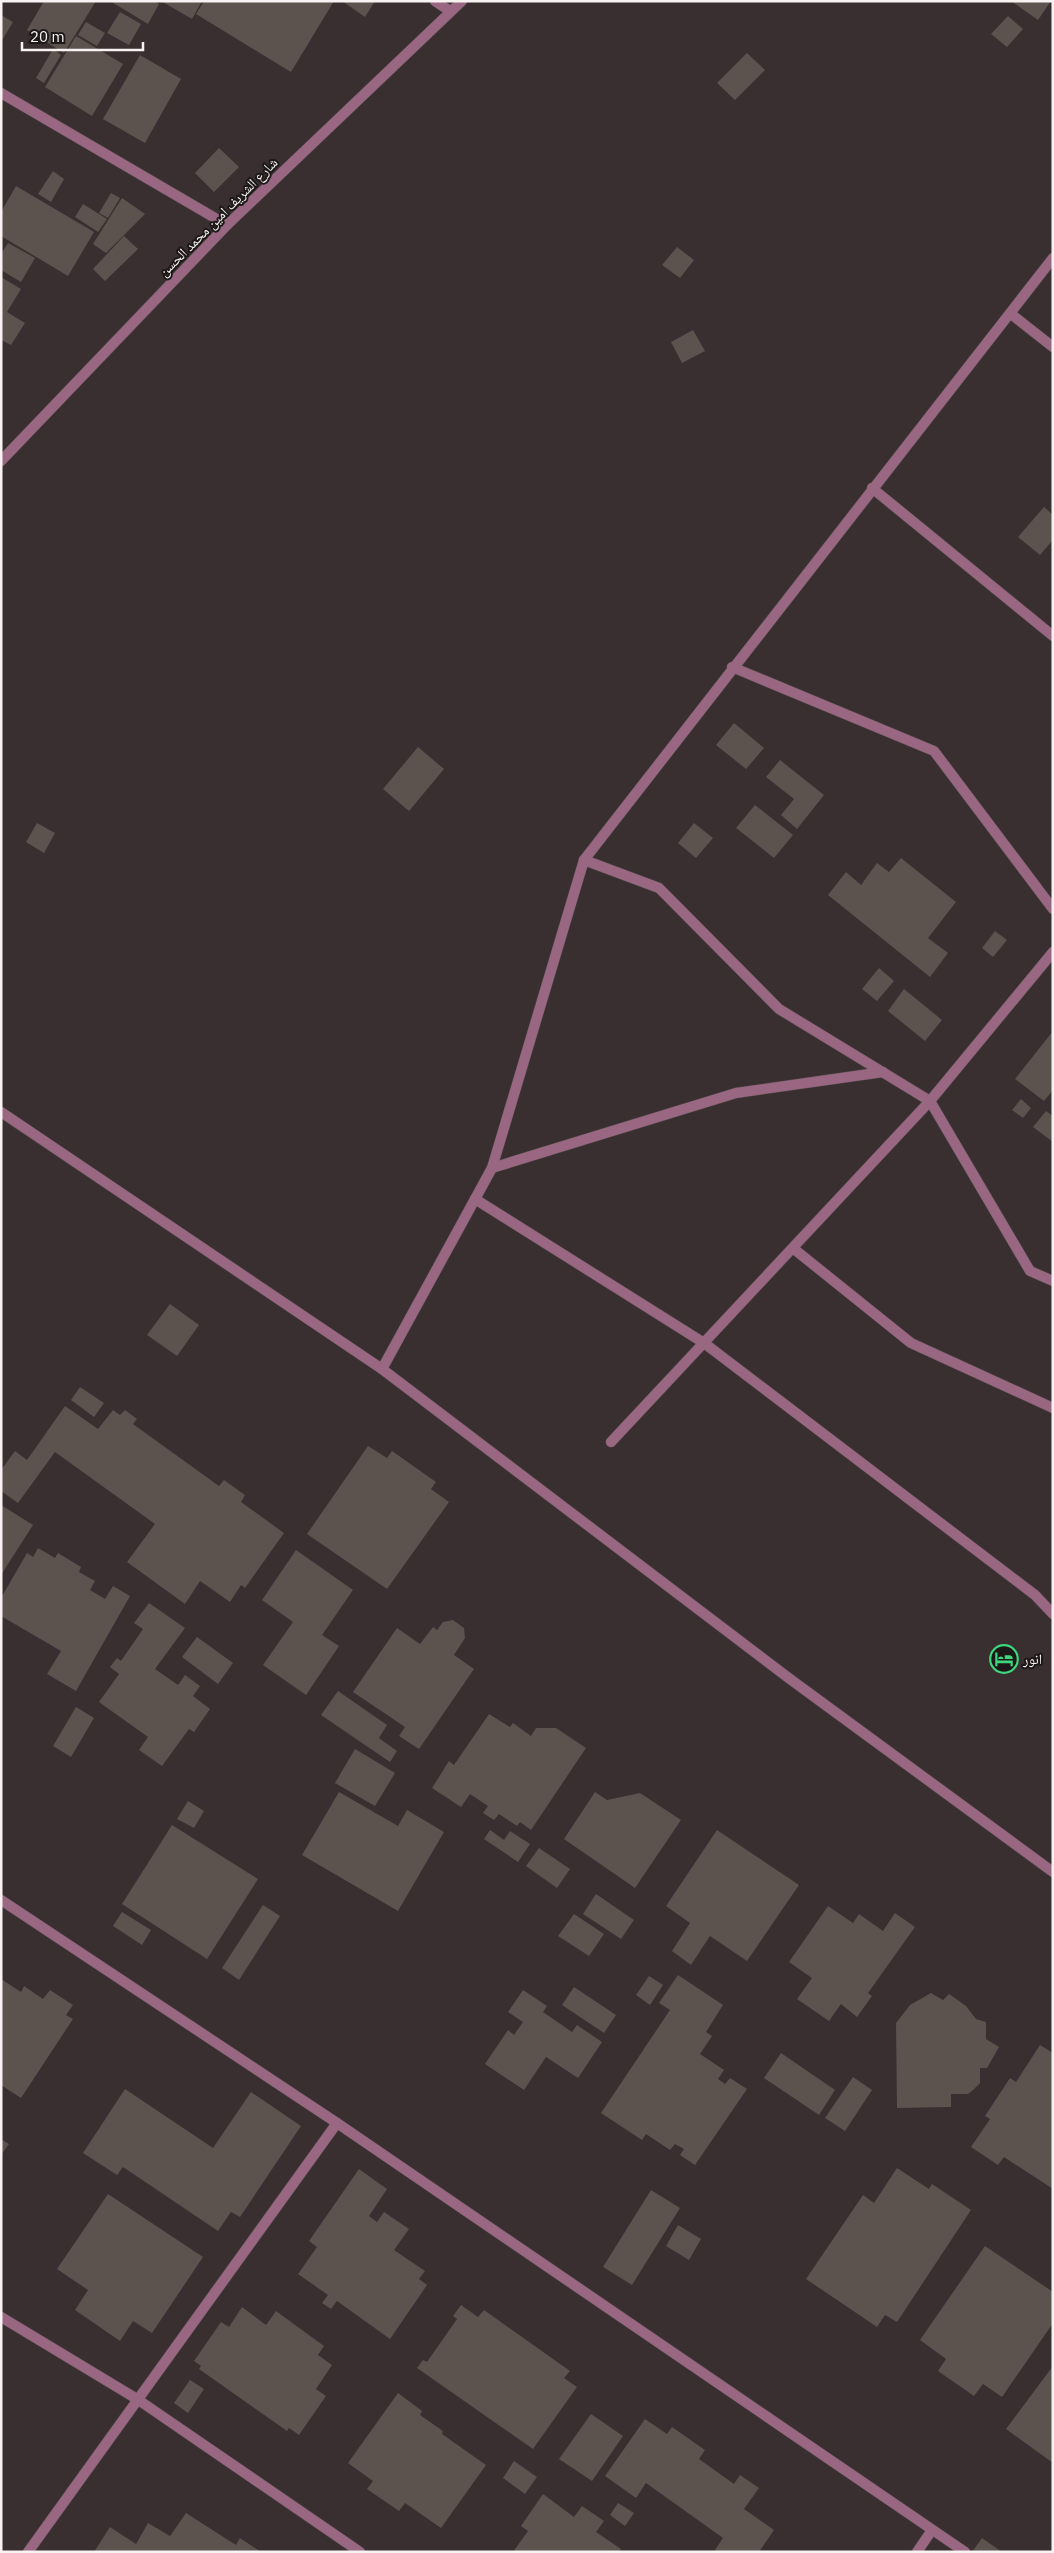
<svg xmlns="http://www.w3.org/2000/svg" width="1054" height="2553" viewBox="0 0 1054 2553" font-family="'IBM Plex Sans','Noto Naskh Arabic',sans-serif">
<style>
.building{fill:#5c524e}
.lines{fill:none;stroke-linecap:round;stroke-linejoin:round}
.minor-casing{stroke:#584e4f;stroke-width:11}
.minor{stroke:#9a6782;stroke-width:10}
.labels{text-anchor:middle;dominant-baseline:central;stroke-width:4;stroke-linejoin:round;paint-order:stroke}
.street-label{font-size:14px;fill:#f9f2f2;stroke:#1d1919}
.poi-label{font-size:14px;fill:#f9f2f2;stroke:#1d1919;text-anchor:start}
</style>
<rect width="100%" height="100%" fill="#392f30"/>
<g class="building">
<path d="M44,1H96L64,53L27,30Z"/>
<path d="M110,1H154L159,4L148,24Z"/>
<path d="M161,1H202L192,19Z"/>
<path d="M204,1H334L291,72L196,14Z"/>
<path d="M342,1H375L365,17Z"/>
<path d="M1011,1H1051L1038,20Z"/>
<path d="M120,12L141,24L129,45L107,33Z"/>
<path d="M1,15L13,22L1,42Z"/>
<path d="M1008,16L1023,29L1007,47L991,34Z"/>
<path d="M86,22L105,33L97,46L78,35Z"/>
<path d="M76,36L123,64L92,116L45,87Z"/>
<path d="M53,49L61,55L44,83L36,78Z"/>
<path d="M747,53L765,70L735,100L717,83Z"/>
<path d="M140,55L181,79L145,143L103,119Z"/>
<path d="M219,148L239,167L214,192L195,173Z"/>
<path d="M53,171L64,179L51,202L38,194Z"/>
<path d="M16,186L94,232L68,276L1,236V212Z"/>
<path d="M111,193L120,198L108,218L99,213Z"/>
<path d="M122,198L145,214L106,253L93,244Z"/>
<path d="M83,204L107,219L98,232L75,217Z"/>
<path d="M124,236L138,249L105,281L93,269Z"/>
<path d="M8,243L35,258L21,282L1,270V254Z"/>
<path d="M677,247L694,260L680,278L662,265Z"/>
<path d="M1,277L21,289L7,312L25,323L11,345L1,340Z"/>
<path d="M693,330L705,351L682,363L671,342Z"/>
<path d="M1044,507L1053,515V540L1040,555L1018,537Z"/>
<path d="M734,723L764,748L746,769L716,745Z"/>
<path d="M418,747L444,769L409,811L383,789Z"/>
<path d="M780,760L824,795L797,829L781,815L794,799L766,777Z"/>
<path d="M755,805L793,835L774,858L736,828Z"/>
<path d="M37,823L55,833L44,853L26,842Z"/>
<path d="M694,823L713,838L696,858L678,843Z"/>
<path d="M901,858L956,902L928,938L948,953L930,977L828,895L846,872L861,885L877,863L889,872Z"/>
<path d="M995,931L1007,940L993,957L982,948Z"/>
<path d="M879,968L894,981L877,1001L862,989Z"/>
<path d="M904,989L942,1020L925,1041L888,1011Z"/>
<path d="M1053,1031V1090L1044,1101L1015,1079Z"/>
<path d="M1021,1099L1031,1108L1023,1118L1012,1110Z"/>
<path d="M1046,1111L1053,1116V1142L1033,1127Z"/>
<path d="M170,1304L199,1325L177,1356L147,1335Z"/>
<path d="M80,1387L104,1403L94,1417L71,1400Z"/>
<path d="M65,1406L98,1429L113,1410L120,1415L125,1410L137,1419L133,1424L219,1486L224,1480L245,1495L241,1502L284,1533L245,1588L241,1585L230,1602L200,1581L185,1604L127,1562L155,1524L55,1452L18,1503L1,1491V1470L15,1451L27,1460Z"/>
<path d="M368,1446L387,1458L392,1451L436,1482L431,1489L449,1502L387,1589L307,1534Z"/>
<path d="M1,1505L33,1525L1,1575Z"/>
<path d="M38,1548L55,1558L58,1553L81,1567L79,1572L95,1581L90,1590L105,1599L113,1586L130,1596L76,1691L47,1674L61,1651L1,1616V1598L27,1553L33,1557Z"/>
<path d="M296,1550L353,1590L322,1635L339,1646L306,1695L263,1665L293,1622L262,1600Z"/>
<path d="M149,1603L185,1628L155,1669L178,1685L185,1675L200,1686L193,1696L210,1709L194,1732L189,1729L162,1766L139,1750L148,1737L99,1702L119,1674L110,1667L117,1658L121,1661L143,1629L134,1623Z"/>
<path d="M453,1620L464,1628L465,1638L454,1655L474,1669L419,1749L399,1736L405,1727L353,1692L397,1628L420,1644L433,1627L437,1630L443,1622Z"/>
<path d="M197,1637L233,1663L218,1684L182,1657Z"/>
<path d="M338,1691L387,1725L379,1738L397,1751L390,1762L321,1715Z"/>
<path d="M76,1707L94,1718L71,1757L53,1746Z"/>
<path d="M489,1714L510,1727L513,1723L531,1736L536,1728H556L586,1748L531,1830L520,1822L517,1826L499,1814L494,1820L483,1813L488,1806L470,1794L461,1807L432,1788L449,1761L454,1765Z"/>
<path d="M355,1749L395,1773L375,1806L335,1783Z"/>
<path d="M339,1792L398,1826L407,1810L444,1832L398,1911L302,1855Z"/>
<path d="M595,1792L607,1800L640,1793L681,1820L635,1888L564,1839Z"/>
<path d="M188,1801L204,1811L194,1828L177,1819Z"/>
<path d="M172,1825L258,1879L207,1959L122,1904Z"/>
<path d="M490,1830L504,1840L510,1831L530,1844L518,1862L484,1839Z"/>
<path d="M717,1830L799,1885L747,1961L710,1936L691,1965L672,1951L690,1923L666,1906Z"/>
<path d="M539,1848L570,1869L557,1888L526,1866Z"/>
<path d="M596,1894L634,1920L621,1939L583,1914Z"/>
<path d="M263,1905L280,1916L239,1980L222,1968Z"/>
<path d="M828,1906L853,1923L859,1914L883,1931L895,1913L915,1927L868,1993L872,1996L857,2017L841,2004L829,2021L797,1999L812,1978L789,1962Z"/>
<path d="M122,1912L151,1930L142,1945L113,1926Z"/>
<path d="M574,1914L604,1934L589,1956L558,1936Z"/>
<path d="M678,1975L723,2005L706,2032L712,2036L700,2054L724,2070L718,2079L725,2084L730,2078L747,2089L695,2165L680,2155L684,2149L675,2144L670,2150L646,2134L642,2140L601,2113L670,2010L659,2003Z"/>
<path d="M649,1976L663,1985L650,2005L636,1995Z"/>
<path d="M1,1979L21,1992L24,1986L43,1999L50,1990L73,2005L66,2015L73,2019L21,2098L1,2085Z"/>
<path d="M574,1987L616,2015L604,2033L562,2005Z"/>
<path d="M523,1990L547,2006L543,2012L572,2032L577,2025L602,2042L578,2078L546,2057L524,2090L485,2064L508,2030L514,2035L523,2022L508,2012Z"/>
<path d="M931,1993L943,2000L949,1994L966,2006L976,2019L986,2022V2039L999,2047L987,2068H980V2083L973,2090L968,2094H951V2107L897,2108L896,2023L910,2005Z"/>
<path d="M1040,2045L1053,2053V2189L1004,2157L998,2165L971,2147L990,2119L985,2116L1010,2078L1016,2082Z"/>
<path d="M781,2053L835,2090L819,2115L764,2078Z"/>
<path d="M853,2077L872,2090L845,2131L825,2118Z"/>
<path d="M125,2089L213,2148L251,2092L301,2126L240,2217L231,2212L218,2231L123,2167L117,2175L83,2153Z"/>
<path d="M1,2139L9,2144L1,2155Z"/>
<path d="M897,2168L929,2189L932,2184L971,2210L897,2322L885,2315L877,2327L806,2279L863,2195L874,2203Z"/>
<path d="M359,2169L387,2189L369,2216L377,2222L384,2212L409,2229L394,2250L425,2271L419,2279L427,2285L390,2339L337,2301L331,2309L322,2303L328,2295L298,2274L317,2247L309,2241Z"/>
<path d="M651,2190L680,2208L632,2285L603,2267Z"/>
<path d="M108,2194L203,2257L152,2333L133,2321L120,2341L75,2310L88,2290L57,2269Z"/>
<path d="M678,2225L701,2239L689,2260L666,2246Z"/>
<path d="M985,2246L1053,2292V2323L1002,2397L983,2384L974,2396L938,2371L946,2359L920,2340Z"/>
<path d="M461,2305L478,2317L484,2310L570,2371L564,2378L577,2387L533,2449L417,2368L423,2360L427,2362L457,2319L453,2316Z"/>
<path d="M242,2307L266,2325L276,2311L324,2346L318,2355L332,2365L316,2389L326,2396L299,2435L289,2428L287,2431L199,2369L201,2366L194,2361L221,2322L229,2327Z"/>
<path d="M1053,2366V2463L1006,2429Z"/>
<path d="M190,2380L204,2389L188,2413L174,2403Z"/>
<path d="M398,2393L422,2411L420,2415L443,2431L442,2434L486,2465L441,2528L405,2503L399,2511L367,2489L373,2481L348,2463Z"/>
<path d="M591,2414L623,2436L592,2481L559,2459Z"/>
<path d="M645,2419L667,2434L672,2427L705,2450L699,2459L734,2484L740,2475L759,2488L744,2509L774,2530L759,2552H718L715,2550L723,2538L646,2483L636,2498L605,2476Z"/>
<path d="M514,2461L537,2477L525,2494L503,2478Z"/>
<path d="M543,2494L574,2517L582,2506L604,2521L596,2532L621,2549L619,2552H513L528,2531L521,2526Z"/>
<path d="M618,2503L634,2513L625,2526L610,2515Z"/>
<path d="M186,2513L236,2545L240,2538L261,2552H94L110,2527L136,2544L148,2523L170,2536Z"/>
<path d="M982,2538L1002,2552H972Z"/>
</g>
<g class="lines">
<defs>
<g id="minor">
<path d="M435,1L450,11"/>
<path d="M1,93L227,225"/>
<path d="M1011,314L1053,347"/>
<path d="M1,461L227,225L462,1"/>
<path d="M872,488L1053,636"/>
<path d="M732,667L934,751L1053,909"/>
<path d="M584,860L659,888L779,1009L930,1101L1030,1271L1053,1281"/>
<path d="M1,1112L382,1369L790,1679L1053,1872"/>
<path d="M492,1168L736,1093L883,1072"/>
<path d="M475,1199L704,1343L1035,1595L1053,1614"/>
<path d="M794,1249L911,1343L1053,1408"/>
<path d="M382,1369L492,1168L584,860L1053,258"/>
<path d="M611,1442L930,1101L1053,952"/>
<path d="M1,1900L337,2123L965,2552"/>
<path d="M1,2317L137,2399L360,2552"/>
<path d="M28,2552L337,2123"/>
<path d="M917,2552L932,2530"/>
</g>
</defs>
<use href="#minor" class="minor-casing"/>
<use href="#minor" class="minor"/>
</g>
<defs>
<symbol id="hotel-ring" viewBox="-11 -11 22 22"><circle r="9.5" fill="#1d1919" stroke="#3ed77d" stroke-width="1.5"/><path d="M-6-4.5h1.5V1H6V5H4.5V3h-9V5H-6ZM-4 0a1.8 1.8 0 1 1 3.6 0ZM.5 0V-2.5h3Q6-2.5 6 0Z" fill="#3ed77d"/></symbol>
</defs>
<g fill-rule="evenodd">
<use href="#hotel-ring" x="988" y="1643" width="32" height="32"/>
</g>
<g class="labels">
<g class="street-label">
<text transform="translate(218 217) rotate(-45)">شارع الشريف امين محمد الحسن</text>
</g>
<g class="poi-label">
<text x="1023" y="1659">انور</text>
</g>
</g>
<rect width="1054" height="2553" fill="none" stroke="#f9f2f2" stroke-width="5"/>
<path d="M22 42v8h121v-8" fill="none" stroke="#f9f2f2" stroke-width="2.5"/>
<text x="30" y="42" font-size="15" fill="#f9f2f2" stroke="#1d1919" stroke-width="4" paint-order="stroke">20 m</text>
</svg>
